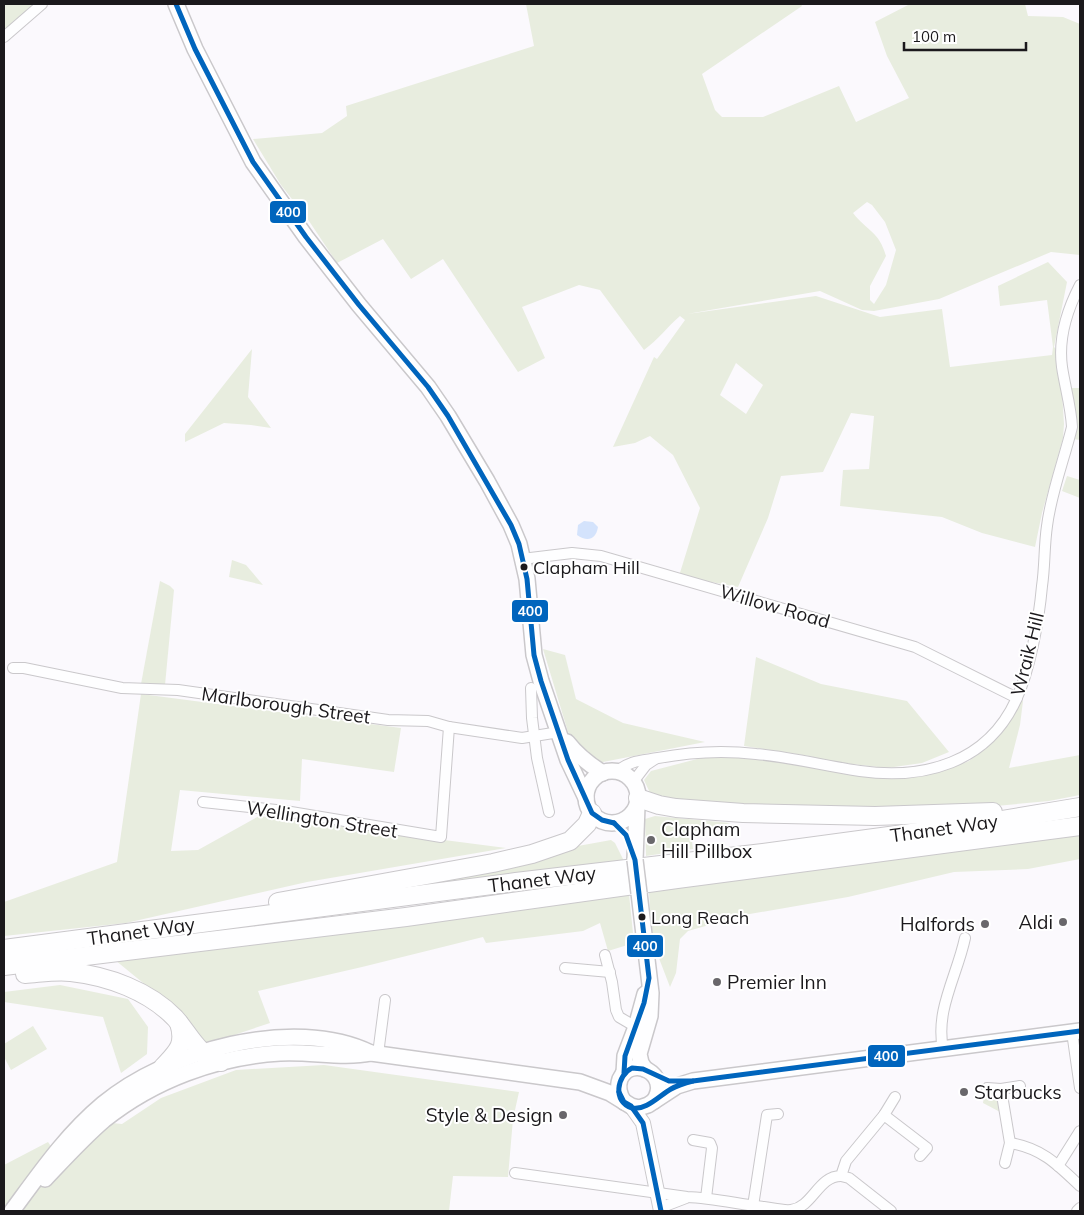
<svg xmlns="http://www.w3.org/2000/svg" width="1084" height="1215" viewBox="0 0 1084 1215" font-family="Mulish,sans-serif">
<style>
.green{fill:#e8eddf;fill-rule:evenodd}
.water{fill:#d4e3fc}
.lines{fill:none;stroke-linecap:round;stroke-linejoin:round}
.street-casing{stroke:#cac8cb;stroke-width:12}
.secondary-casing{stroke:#cac8cb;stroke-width:16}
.primary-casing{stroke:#cac8cb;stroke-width:18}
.highway-casing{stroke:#cac8cb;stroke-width:20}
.street{stroke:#fefeff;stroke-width:10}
.secondary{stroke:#fefeff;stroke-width:14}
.primary{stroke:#fefeff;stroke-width:15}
.highway{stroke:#fefeff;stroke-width:18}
.primary-bridge-casing{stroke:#cac8cb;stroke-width:18;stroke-linecap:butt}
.primary-bridge{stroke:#fefeff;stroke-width:15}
.bus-1-casing{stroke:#fff;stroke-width:9}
.bus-1{stroke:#0065bd;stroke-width:5}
.bus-dot{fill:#1b191c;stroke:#fff;stroke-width:2}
.poi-dot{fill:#69676b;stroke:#fff;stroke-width:2}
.labels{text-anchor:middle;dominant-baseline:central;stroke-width:4;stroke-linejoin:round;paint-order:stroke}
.bus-label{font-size:18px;fill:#1b191c;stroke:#fff;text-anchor:start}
.street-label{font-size:19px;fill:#1b191c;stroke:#fff}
.poi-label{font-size:19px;fill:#1b191c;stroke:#fff;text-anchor:start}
.line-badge{stroke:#fff;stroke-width:2}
.badge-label{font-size:14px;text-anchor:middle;font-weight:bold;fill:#fff}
</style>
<rect width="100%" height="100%" fill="#fbf9fd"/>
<g class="green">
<path d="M4,4H34L4,32Z"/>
<path d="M526,4H801L802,6L702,74L715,110L722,117H763L839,86L856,122L909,98L887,56L875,22L910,4H1025L1028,16L1063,17L1080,24V255L1051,252L939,299L874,311L862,310L820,291L687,314L816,296L880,317L942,309L950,367L1052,355L1053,347L1047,300L1000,306L998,286L1048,262L1067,282L1054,347L1056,349V367L1062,392L1064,424L1063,438L1042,513L1035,547L982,533L942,517L840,506L843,470L869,469L874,416L851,413L823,472L781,476L768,518L738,587L679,576L700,508L673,455L650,436L635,443L613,447L654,357L657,359L685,320L680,316C667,327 658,340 644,350L600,290L579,285L522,307L545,358L518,372L443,259L411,279L383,239L337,263L309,221L281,185L253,139L322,133L347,116L346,106L534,46ZM867,202L872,205L885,222L896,250L886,285L874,304L870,300V286L886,256C879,231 867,231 853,213ZM736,363L763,385L746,414L720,395Z"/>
<path d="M252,349L248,397L271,428L251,425L224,423L185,442V434Z"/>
<path d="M1070,388H1080V440L1072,439Z"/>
<path d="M1067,476L1080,480V498L1062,491Z"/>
<path d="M232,560L246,565L263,585L229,577Z"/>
<path d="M160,581L170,586L174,590L165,685L141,684Z"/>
<path d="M543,649L565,655L576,699L623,723L705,742L598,763L585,756L568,732Z"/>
<path d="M756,657L821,684L907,701L949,752L922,763L887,768L834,762L809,756L744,746Z"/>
<path d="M141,694L401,728L394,772L302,759L300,801L180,790L171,851L198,850L259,816L506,848L307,882L126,923L4,936V902L117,862Z"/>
<path d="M1019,701H1023L1020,725L1009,768L1080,755V795L1049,801L985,807L887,813L664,801L650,793L644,780L651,771L701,758L743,756L849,774L951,768L969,761L988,746L1006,724Z"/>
<path d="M655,816L731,823L691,832L693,849L646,856L645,819Z"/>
<path d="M1080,835V859L1028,869L954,872L848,897L744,915L688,931L680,939L676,973L670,987L652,940L649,892L818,868Z"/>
<path d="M611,840L615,843L624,861L347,898L556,850Z"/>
<path d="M629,894L634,943L608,951L600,923L583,931L486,943L483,937L362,967L258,991L270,1023L207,1044L170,1005L115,960Z"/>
<path d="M60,985L128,999L148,1027L147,1054L121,1073L103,1017L4,1002V992Z"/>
<path d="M33,1026L47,1049L11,1070L4,1057V1044Z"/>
<path d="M324,1065L519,1092L513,1119L508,1177L453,1176L449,1211H4V1165L48,1142L66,1169L92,1140L112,1123L122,1124L161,1098L236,1070Z"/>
<path d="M984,1094L999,1095L1002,1113L983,1103Z"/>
</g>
<path class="water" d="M584,521L593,522L598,527C596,540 587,542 577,535L578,525Z"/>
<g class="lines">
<defs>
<g id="street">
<path d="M4,37L42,4"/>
<path d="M522,559L572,553L601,556L915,647L1017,698"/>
<path d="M13,668H24L122,688L178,690L388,720L428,721L449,727L522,738L553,733L557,727"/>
<path d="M531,688L532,718L537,758L549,812"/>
<path d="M616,772C631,760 640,761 658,758C690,752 723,750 756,754C791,757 825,766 860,771C924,780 987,763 1016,700C1030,670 1039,620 1042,586C1045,566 1044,546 1047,526C1051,493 1064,460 1072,427C1071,407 1065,387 1062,367C1058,338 1067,310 1080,285"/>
<path d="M633,782L646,765L655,759"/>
<path d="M203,802L285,811L441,837L449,727"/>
<path d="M605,955L612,982L616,1010L619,1017L636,1027"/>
<path d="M565,968L610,972"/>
<path d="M1072,1032L1080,1088"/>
<path d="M943,1049C935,1010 957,976 965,938"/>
<path d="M378,1054L385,1000"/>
<path d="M987,1088L1001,1089L1020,1086"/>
<path d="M1001,1089L1010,1143L1005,1163"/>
<path d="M884,1115L927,1148L920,1156"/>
<path d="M693,1140L710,1143L712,1148L706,1198"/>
<path d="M1010,1143C1042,1148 1058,1165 1080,1186"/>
<path d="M1058,1166L1080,1131"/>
<path d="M515,1173L687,1197C713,1198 738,1204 764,1207C772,1208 783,1211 791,1210C813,1207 818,1176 841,1176L846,1161L884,1115L895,1097"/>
<path d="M841,1176L849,1178L891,1211"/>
<path d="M753,1206L767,1115L778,1114"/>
<path d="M660,1208L686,1198"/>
<path d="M1077,1211L1080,1208"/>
</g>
<path id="secondary" d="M631,1106L643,1123L661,1211"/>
<g id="primary">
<path d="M176,4L195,49L253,162L306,237L359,305L428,387L448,416L487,481L511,525L519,544L527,579L534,655L541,681L568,760L586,798"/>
<path d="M567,742C578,756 588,764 603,773"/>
<circle cx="612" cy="797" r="26"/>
<path d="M635,860L637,806"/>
<path d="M639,893L651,993L650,1016L639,1054L641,1063L645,1069"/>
<path d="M624,1073L625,1056L636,1027L645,994"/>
<path d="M624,1102C619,1095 617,1088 620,1079C631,1054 672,1074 654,1101"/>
<path d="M45,1179C64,1159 83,1138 104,1120C154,1080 216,1057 280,1053C310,1051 343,1059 371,1053"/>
<path d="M12,1211C40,1173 66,1135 103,1104C167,1051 293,1015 371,1053L580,1082L610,1093L631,1106L639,1108L648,1105L677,1086L693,1081L1080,1031"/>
</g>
<g id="highway">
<path d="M638,798L659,805L676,808L743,813L875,816L993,812"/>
<path d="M278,902L493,863L532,854L570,841L587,824L592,813"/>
<path d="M4,949L516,882L763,853L978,824L1080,807"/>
<path d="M4,966L406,917L677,879L1080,826"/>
<path d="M25,974C40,973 57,970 71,972C108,976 149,991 175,1018C190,1035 198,1056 221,1062"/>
<path d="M163,1067C177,1052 186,1045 179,1023"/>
</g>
</defs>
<use href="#street" class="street-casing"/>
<use href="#secondary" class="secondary-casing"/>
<use href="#primary" class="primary-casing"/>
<use href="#highway" class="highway-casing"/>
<use href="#street" class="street"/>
<use href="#secondary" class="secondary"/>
<use href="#primary" class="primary"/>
<use href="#highway" class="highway"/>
<defs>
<path id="primary-bridge" d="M635,860L639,893"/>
</defs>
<use href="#primary-bridge" class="primary-bridge-casing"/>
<use href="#primary-bridge" class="primary-bridge"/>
<defs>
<g id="bus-1">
<path d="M176,4L195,49L253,162L306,237L359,305L428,387L448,416L511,525L519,544L527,579L534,655L541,681L568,760L592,813L602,820L614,823"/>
<path d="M614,823L626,835L635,860L649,978L644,1003L625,1056L624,1073"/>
<path d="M632,1068L643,1069L669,1081H693C685,1083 678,1085 671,1089C660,1095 646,1111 632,1108C612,1102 617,1075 632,1068Z"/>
<path d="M693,1081L1080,1031"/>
<path d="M619,1092L624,1102L631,1106L643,1123L661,1211"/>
</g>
</defs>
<use href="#bus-1" class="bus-1-casing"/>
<use href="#bus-1" class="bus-1"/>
</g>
<g class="bus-dot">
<circle cx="524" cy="567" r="4.5"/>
<circle cx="642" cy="917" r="4.5"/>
</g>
<g class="poi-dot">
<circle cx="651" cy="840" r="5"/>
<circle cx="1063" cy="922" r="5"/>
<circle cx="985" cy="924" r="5"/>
<circle cx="717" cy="982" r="5"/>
<circle cx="964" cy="1092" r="5"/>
<circle cx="563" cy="1115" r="5"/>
</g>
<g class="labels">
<g class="bus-label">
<text x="533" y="567">Clapham Hill</text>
<text x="651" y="917">Long Reach</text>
</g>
<g class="street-label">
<text transform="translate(775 606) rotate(16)">Willow Road</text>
<text transform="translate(1027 654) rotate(-76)">Wraik Hill</text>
<text transform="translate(286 705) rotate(8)">Marlborough Street</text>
<text transform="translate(322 819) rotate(9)">Wellington Street</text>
<text transform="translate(944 828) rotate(-8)">Thanet Way</text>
<text transform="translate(542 879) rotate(-7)">Thanet Way</text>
<text transform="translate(141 931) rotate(-8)">Thanet Way</text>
</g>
<g class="poi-label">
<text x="661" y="829">Clapham<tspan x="661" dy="22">Hill Pillbox</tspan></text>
<text x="1053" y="922" text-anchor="end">Aldi</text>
<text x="975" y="924" text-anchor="end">Halfords</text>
<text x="727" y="982">Premier Inn</text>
<text x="974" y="1092">Starbucks</text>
<text x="553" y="1115" text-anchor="end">Style &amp; Design</text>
</g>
</g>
<g class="line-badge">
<rect x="269" y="200" width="38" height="24" rx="5" fill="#0065bd"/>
<rect x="511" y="599" width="38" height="24" rx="5" fill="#0065bd"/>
<rect x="626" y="934" width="38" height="24" rx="5" fill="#0065bd"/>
<rect x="867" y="1044" width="39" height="24" rx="5" fill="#0065bd"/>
</g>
<g class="badge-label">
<text x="288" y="217">400</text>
<text x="530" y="616">400</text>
<text x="645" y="951">400</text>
<text x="886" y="1061">400</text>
</g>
<rect width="1084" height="1215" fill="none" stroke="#1b191c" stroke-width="10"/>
<path d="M904 42v8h122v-8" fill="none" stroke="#1b191c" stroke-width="2.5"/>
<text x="912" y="42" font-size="15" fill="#1b191c" stroke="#ffffff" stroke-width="4" paint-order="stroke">100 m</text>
</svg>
